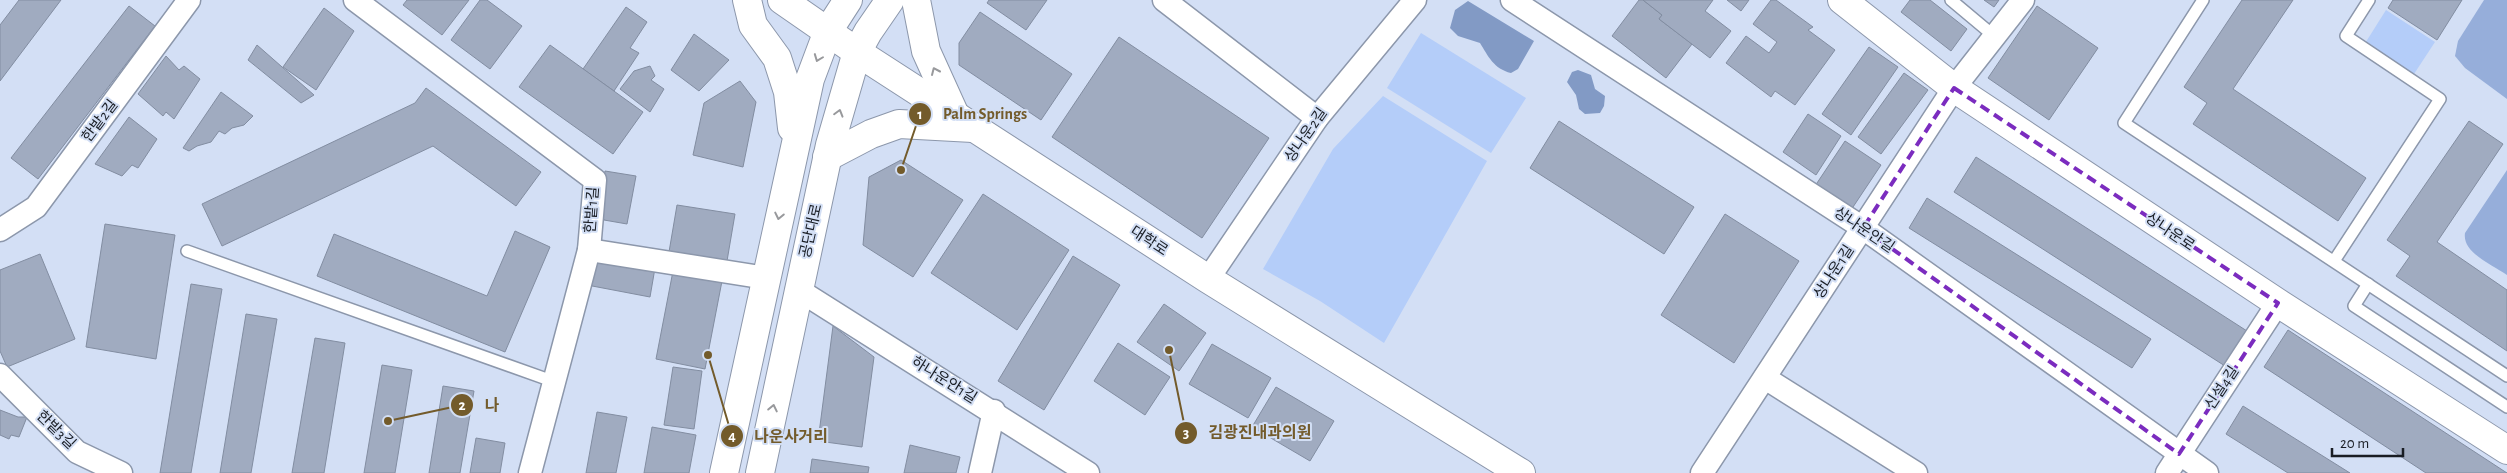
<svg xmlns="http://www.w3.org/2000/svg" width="2507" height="473" viewBox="0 0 2507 473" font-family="'Alegreya Sans','Noto Sans KR',sans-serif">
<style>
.green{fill:#b4cdf9}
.forest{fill:#96aeda}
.water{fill:#829ac5}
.building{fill:#a0abc0;stroke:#828da1}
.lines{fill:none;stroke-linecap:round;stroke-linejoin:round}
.service-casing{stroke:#8c97ab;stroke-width:14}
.minor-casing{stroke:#8c97ab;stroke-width:25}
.tertiary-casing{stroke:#8c97ab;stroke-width:30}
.service{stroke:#fff;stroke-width:11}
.minor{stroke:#fff;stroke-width:22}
.tertiary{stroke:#fff;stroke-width:28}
.oneway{stroke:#98999c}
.marked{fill:none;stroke:#7b2cbf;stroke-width:4;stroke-dasharray:10 6;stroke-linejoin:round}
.labels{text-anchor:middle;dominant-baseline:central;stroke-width:4;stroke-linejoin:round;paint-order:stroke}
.street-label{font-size:15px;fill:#191d24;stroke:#d3dff5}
.leader{fill:none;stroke:#735b2b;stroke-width:2}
.callout-dot{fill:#735b2b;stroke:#d3dff5;stroke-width:2}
.mark-label{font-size:15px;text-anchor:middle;font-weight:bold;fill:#fff}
.callout-label{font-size:16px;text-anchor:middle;font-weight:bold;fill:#735b2b;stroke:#d3dff5;stroke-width:4;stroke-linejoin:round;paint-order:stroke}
</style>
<rect width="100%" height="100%" fill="#d3dff5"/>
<g class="green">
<path d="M2386,10L2435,42L2412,77L2364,45Z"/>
<path d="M1421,33L1526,98L1491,153L1387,88Z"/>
<path d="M1383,96L1487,161L1384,343L1320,301L1263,269L1333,149Z"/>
</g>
<g class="forest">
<path d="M2484,0H2507V99L2465,68L2455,56L2458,41Z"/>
<path d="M2507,170V275C2493,265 2462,253 2465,233Z"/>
</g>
<g class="water">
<path d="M1468,1L1534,41L1518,69L1511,73C1494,69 1488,56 1480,43L1458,36L1450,28L1455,10Z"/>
<path d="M1578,70L1591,75L1595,89L1605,96L1604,106L1600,113L1585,114L1579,109L1576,95L1567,82L1572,72Z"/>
</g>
<g class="building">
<path d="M19,0H61L0,81V25Z"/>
<path d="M407,0H469L442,35L403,5Z"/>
<path d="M480,0H487L522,26L490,69L451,40Z"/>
<path d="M989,0H1047L1026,30L987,3Z"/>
<path d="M1639,0H1643L1662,15L1659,19L1692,44L1666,78L1612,36Z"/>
<path d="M1643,0H1713L1705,11L1731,31L1710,58L1659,19L1662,15Z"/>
<path d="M1727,0H1749L1741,11Z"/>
<path d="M1771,0H1776L1813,27L1808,30L1835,50L1795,105L1775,91L1771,97L1726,63L1746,36L1769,53L1777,42L1753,24Z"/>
<path d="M1910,0H1930L1967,29L1951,51L1901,12Z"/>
<path d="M1984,0H1999L1994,7Z"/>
<path d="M2242,0H2293L2233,89L2366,178L2338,221L2193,124L2207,103L2184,87Z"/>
<path d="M2393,0H2462L2437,40L2388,8Z"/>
<path d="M129,6L155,26L38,179L11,158Z"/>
<path d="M2037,6L2098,48L2049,120L1988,78Z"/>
<path d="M626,7L647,22L630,48L639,53L614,91L583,69Z"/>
<path d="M324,8L354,31L316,90L283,67Z"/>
<path d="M980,12L1072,74L1041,120L959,65V43Z"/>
<path d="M694,34L729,60L699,91L671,70Z"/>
<path d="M1119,37L1269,138L1202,238L1052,137Z"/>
<path d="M257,45L314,95L301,103L248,60Z"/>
<path d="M550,45L643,112L613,154L519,87Z"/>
<path d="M1869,47L1898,67L1851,135L1822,114Z"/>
<path d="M166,56L179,70L184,66L200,79L174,119L166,112L163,116L138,94Z"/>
<path d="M650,66L655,76L651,80L664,89L650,112L620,89L634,71Z"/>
<path d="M1904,73L1928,90L1881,154L1858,137Z"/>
<path d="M740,81L756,102L743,167L693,155L704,103Z"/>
<path d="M426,88L541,172L516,206L433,146L222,246L202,204L415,103Z"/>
<path d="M221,92L253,116L244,125L232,128L225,134L219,131L211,142L197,146L189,151L183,148Z"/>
<path d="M1808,114L1841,136L1816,175L1783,152Z"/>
<path d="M129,117L157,139L138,168L132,165L122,176L95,164Z"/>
<path d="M1559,121L1694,207L1664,254L1530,168Z"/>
<path d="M2469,121L2503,144L2437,242L2507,290V351L2396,276L2410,256L2387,240Z"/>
<path d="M1845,141L1881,165L1851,210L1815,186Z"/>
<path d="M1976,157L2247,331L2225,366L1954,192Z"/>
<path d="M901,160L963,200L913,277L863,245L869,177Z"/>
<path d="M605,171L636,176L627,224L604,220L599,208Z"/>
<path d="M983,194L1069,250L1017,330L931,273Z"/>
<path d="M1927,198L2151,339L2132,368L1909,228Z"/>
<path d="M677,205L735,214L727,261L669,252Z"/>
<path d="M1725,214L1799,261L1734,363L1661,315Z"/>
<path d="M105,224L175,235L156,359L86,347Z"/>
<path d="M515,231L550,247L505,352L317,276L334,234L487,296Z"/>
<path d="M40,254L75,339L7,367L0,351V270Z"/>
<path d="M592,256L655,268L650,297L587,285Z"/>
<path d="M1073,256L1120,285L1044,410L998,381Z"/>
<path d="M673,271L722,281L705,369L656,359Z"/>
<path d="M191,284L222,289L191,473H160Z"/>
<path d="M1164,304L1206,333L1179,371L1137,342Z"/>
<path d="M246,314L277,319L251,473H220Z"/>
<path d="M833,326L874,357L862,447L818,441Z"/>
<path d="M2288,330L2507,473H2426L2264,367Z"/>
<path d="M315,338L345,343L324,473H292Z"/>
<path d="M1118,343L1170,377L1145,415L1094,381Z"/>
<path d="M1212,344L1271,378L1248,418L1189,384Z"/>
<path d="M382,365L412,370L395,473H364Z"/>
<path d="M673,367L702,371L694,429L664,425Z"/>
<path d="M443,386L474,391L460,473H429Z"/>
<path d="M1276,387L1334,421L1310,461L1252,427Z"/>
<path d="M2243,406L2350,473H2288L2226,434Z"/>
<path d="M0,410L18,417H27L19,437L11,435L9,439L0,435Z"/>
<path d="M597,412L627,417L616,473H586Z"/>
<path d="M652,427L696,435L689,473H644Z"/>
<path d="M476,438L505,443L500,473H470Z"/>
<path d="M910,445L960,457L956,473H904Z"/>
<path d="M812,459L869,467L868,473H810Z"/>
</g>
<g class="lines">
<defs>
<g id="service">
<path d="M1951,0L1994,36"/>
<path d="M2203,0L2124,123L2507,376"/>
<path d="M187,251L555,382"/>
<path d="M2334,261L2440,99L2346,36L2369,0"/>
<path d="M2368,284L2354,306L2507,407"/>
</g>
<g id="minor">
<path d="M355,0L595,180L589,250L530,473"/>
<path d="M1164,0L1317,118"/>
<path d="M1512,0L1863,228L2207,473"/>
<path d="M0,230L36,207L189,0"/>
<path d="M589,250L766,278"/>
<path d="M1208,279L1317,118L1415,0"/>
<path d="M797,289L1088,473"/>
<path d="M0,375L77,452L121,473"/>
<path d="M1765,378L1916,473"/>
<path d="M980,473L994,411"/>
<path d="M1702,473L1954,88L2023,0"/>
<path d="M2167,473L2278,303"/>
</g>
<g id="tertiary">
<path d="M747,0L753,25L777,58L788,92L792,128"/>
<path d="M782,0L857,52L1208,279L1521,473"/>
<path d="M916,0L926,51L955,115"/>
<path d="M1842,0L1954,88L2278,303L2507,450"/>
<path d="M827,157L871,134L899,124L973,128"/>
<path d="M724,473L810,79L828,31L848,0"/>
<path d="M760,473L830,145L857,52L868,32L890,0"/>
</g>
</defs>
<use href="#service" class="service-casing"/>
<use href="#minor" class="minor-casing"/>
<use href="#tertiary" class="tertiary-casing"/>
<use href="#service" class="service"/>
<use href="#minor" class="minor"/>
<use href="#tertiary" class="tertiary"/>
</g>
<defs><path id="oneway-chevron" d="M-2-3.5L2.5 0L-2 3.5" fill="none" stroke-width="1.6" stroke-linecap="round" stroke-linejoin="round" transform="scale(1.25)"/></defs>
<g class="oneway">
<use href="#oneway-chevron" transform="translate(818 58) rotate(111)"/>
<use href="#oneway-chevron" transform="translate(935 71) rotate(-114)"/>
<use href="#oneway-chevron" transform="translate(839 113) rotate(-74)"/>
<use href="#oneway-chevron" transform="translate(779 216) rotate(102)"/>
<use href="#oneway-chevron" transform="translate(773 408) rotate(-78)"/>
</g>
<path class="marked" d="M1954,88L2278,303L2179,454L1863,228Z"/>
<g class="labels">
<g class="street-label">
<text transform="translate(100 121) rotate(-53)">한밭2길</text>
<text transform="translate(1306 135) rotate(-55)">상나운2길</text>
<text transform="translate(592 210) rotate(-86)">한밭1길</text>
<text transform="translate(1864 230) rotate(34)">상나운안길</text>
<text transform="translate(811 231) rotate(-77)">공단대로</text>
<text transform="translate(2170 232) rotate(34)">상나운로</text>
<text transform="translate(1149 241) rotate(33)">대학로</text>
<text transform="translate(1834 272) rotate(-57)">상나운1길</text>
<text transform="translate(944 380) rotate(32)">하나운안1길</text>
<text transform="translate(2222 388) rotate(-57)">신설4길</text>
<text transform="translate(56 430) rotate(44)">한밭3길</text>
</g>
</g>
<path class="leader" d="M901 170L920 114M388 421L462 405M1169 350L1186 433M708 355L732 436"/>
<g class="callout-dot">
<circle cx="901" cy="170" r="5"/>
<circle cx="388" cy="421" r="5"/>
<circle cx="1169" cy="350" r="5"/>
<circle cx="708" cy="355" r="5"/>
<circle cx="920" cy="114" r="12"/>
<circle cx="462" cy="405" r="12"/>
<circle cx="1186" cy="433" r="12"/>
<circle cx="732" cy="436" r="12"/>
</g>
<g class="mark-label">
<text x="920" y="119">1</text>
<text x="462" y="410">2</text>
<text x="1186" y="438">3</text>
<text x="732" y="441">4</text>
</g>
<g class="callout-label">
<text x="985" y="119">Palm Springs</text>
<text x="492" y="411">나</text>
<text x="1260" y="438">김광진내과의원</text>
<text x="791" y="442">나운사거리</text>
</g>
<path d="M2332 448v8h71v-8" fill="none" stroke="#191d24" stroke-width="2.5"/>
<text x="2340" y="448" font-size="15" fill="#191d24" stroke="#d3dff5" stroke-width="4" paint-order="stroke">20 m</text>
</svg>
